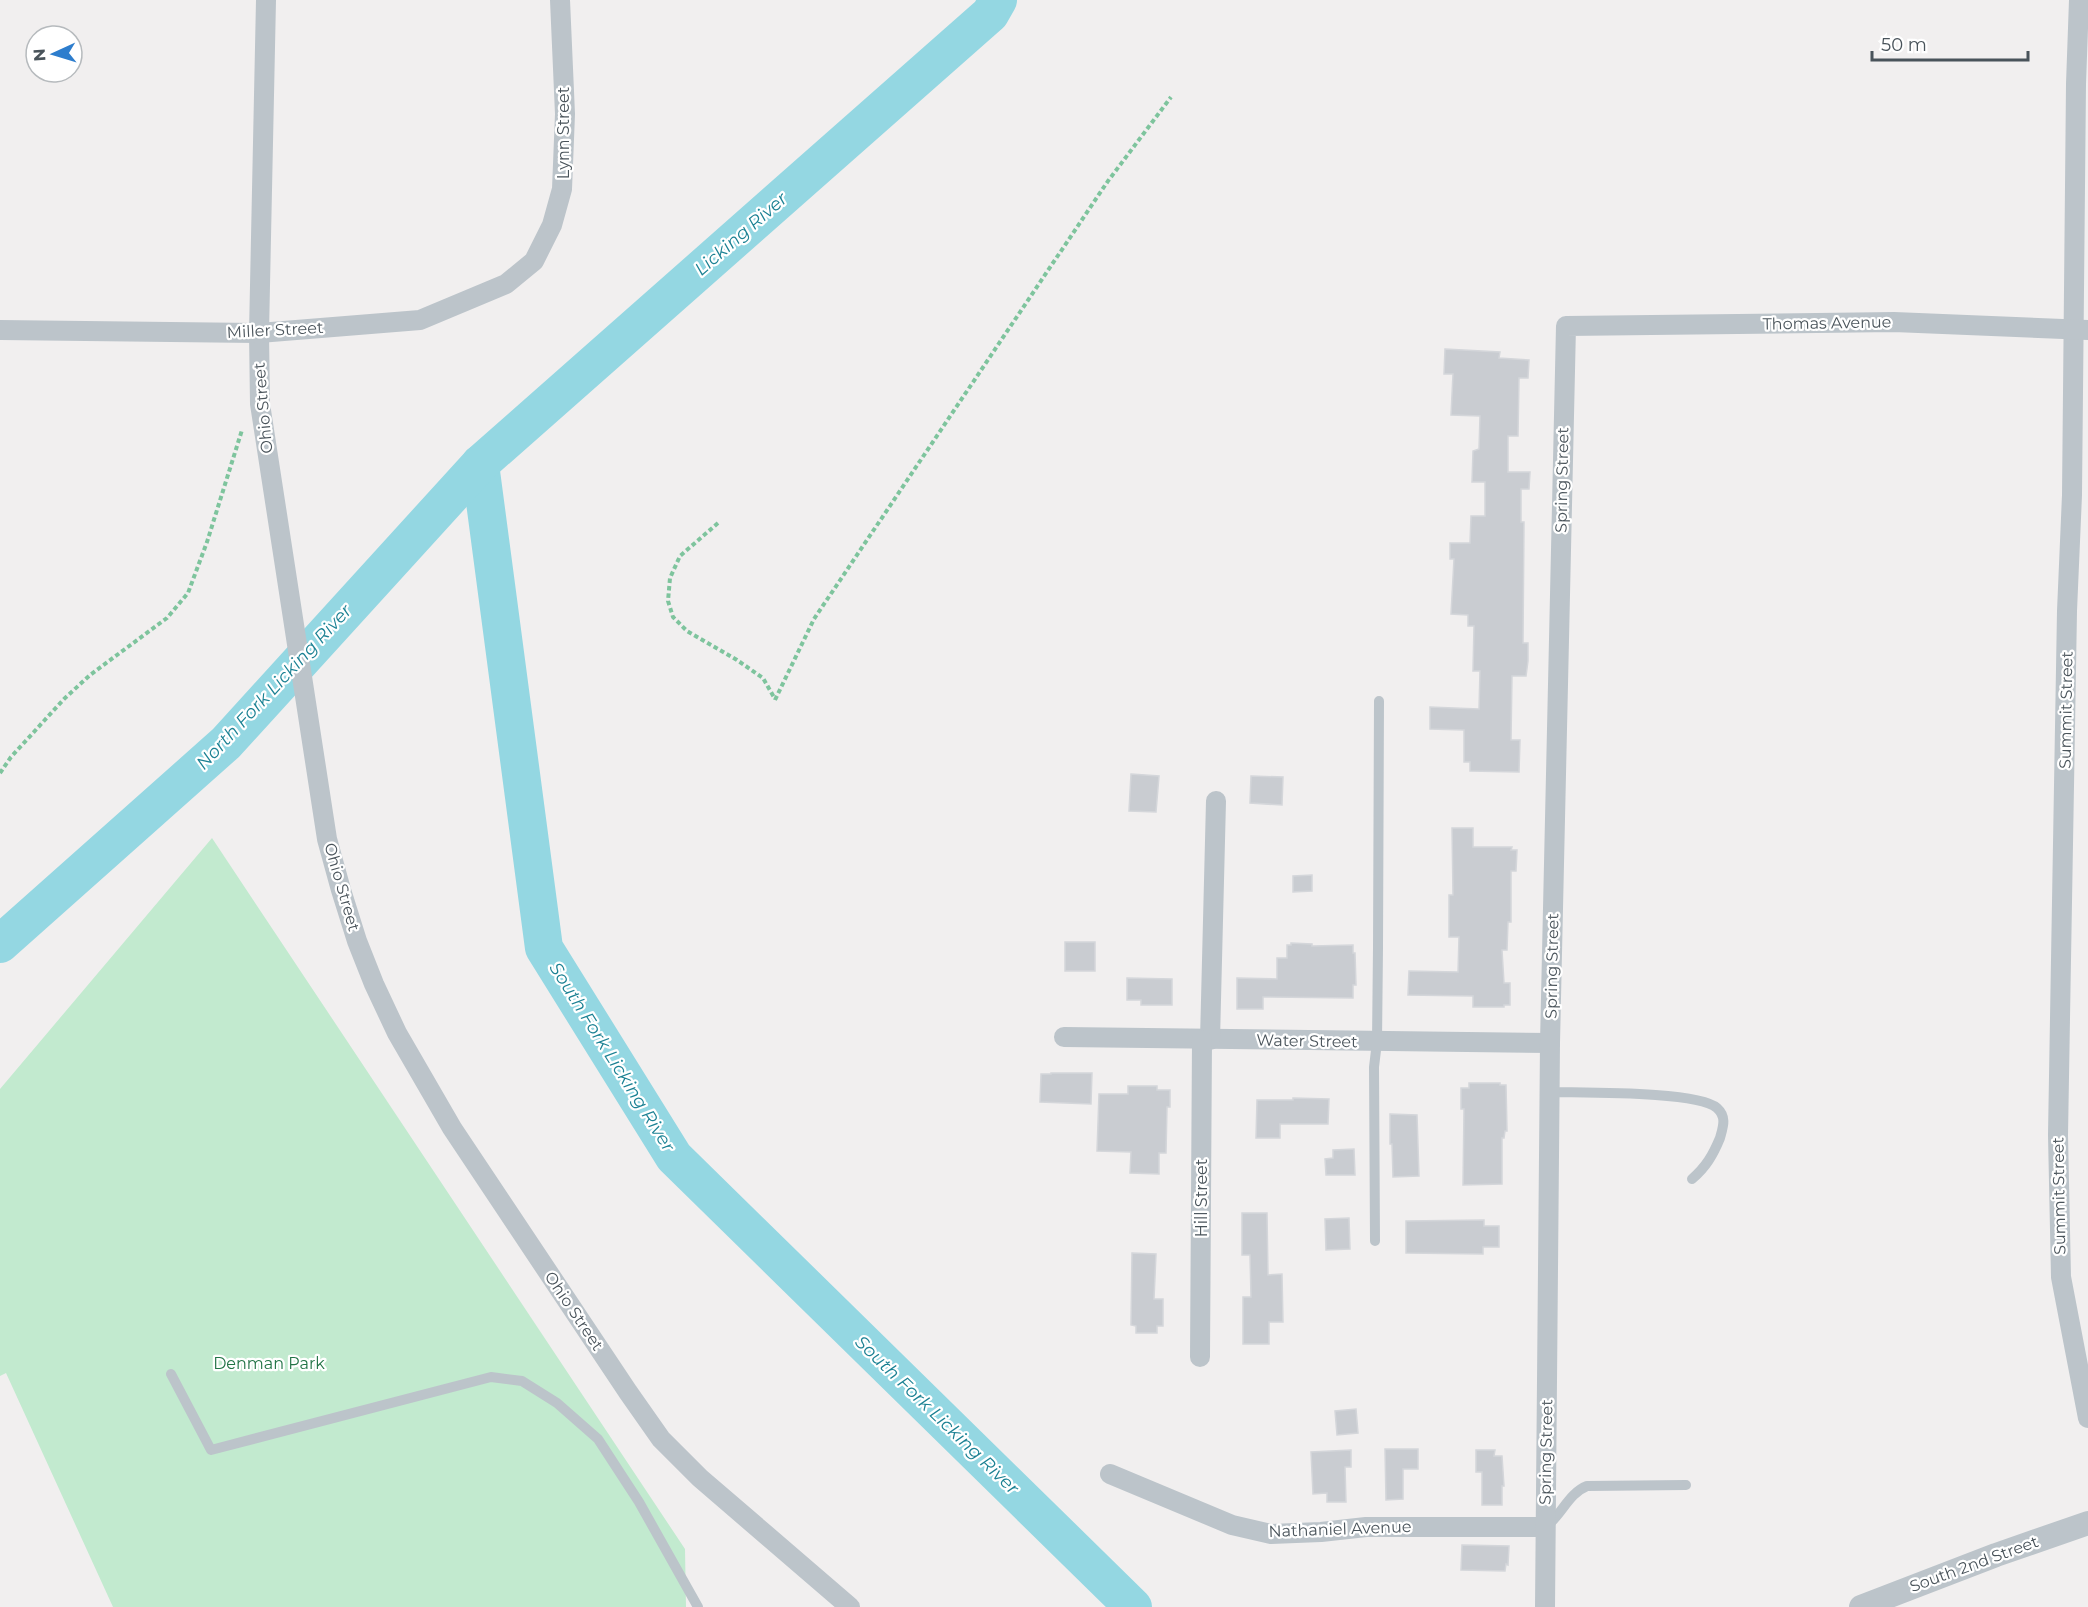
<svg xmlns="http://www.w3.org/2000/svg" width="2088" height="1607" viewBox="0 0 2088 1607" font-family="Montserrat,sans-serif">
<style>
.green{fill:#c2eacf}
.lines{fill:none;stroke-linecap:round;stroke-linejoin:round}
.river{stroke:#94d7e2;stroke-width:38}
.building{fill:#c9ccd1;stroke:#d4d6da;stroke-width:1.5}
.path{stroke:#7ec49d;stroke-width:4;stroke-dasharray:4.5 3;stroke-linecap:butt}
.service{stroke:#bcc4ca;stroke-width:10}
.minor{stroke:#bcc4ca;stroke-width:20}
.tertiary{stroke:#bcc4ca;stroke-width:24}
.labels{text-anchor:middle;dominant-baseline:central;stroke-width:4.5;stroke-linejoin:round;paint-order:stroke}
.street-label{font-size:16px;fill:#49535a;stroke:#fff}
.park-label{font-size:16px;fill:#227446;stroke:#fff}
.water-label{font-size:18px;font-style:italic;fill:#1b8193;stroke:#fff}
</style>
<rect width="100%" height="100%" fill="#f1efef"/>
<path class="green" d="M212,838L685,1549L686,1607H113L6,1373L0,1376V1089Z"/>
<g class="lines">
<g class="river">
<path d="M480,464L544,948L674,1157L1133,1607"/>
<path d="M0,944L226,743L480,464L990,14L998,0"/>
</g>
</g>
<g class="building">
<path d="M1445,349L1500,352L1499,358L1529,360L1528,378H1519L1518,436H1508V472H1530L1529,489H1521V522H1524L1523,643H1528V661L1526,676H1512L1511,740H1520L1519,772L1470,771V762H1464V730L1430,729V707L1479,709L1480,671H1473L1474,626H1468V615L1451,614L1454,559H1450V543H1470L1471,516H1485V482H1472L1473,451L1479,449L1480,416L1451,415L1453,374H1444Z"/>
<path d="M1131,774L1159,776L1156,812L1129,811Z"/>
<path d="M1251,776L1283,777L1282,805L1250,803Z"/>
<path d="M1452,828H1473V847H1512L1511,850H1517L1516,871H1511V922H1508L1507,950H1502L1504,983H1510V1005H1504V1007H1473V996L1408,995L1409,971L1458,972L1459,937H1449V895H1453Z"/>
<path d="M1312,875V891L1293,892V876Z"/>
<rect x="1065" y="942" width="30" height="29"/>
<path d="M1291,943L1312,944V946L1353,945V953H1355L1356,985H1353V998L1263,997V1009H1237V978L1277,979V958H1287V945H1291Z"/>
<path d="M1127,978L1172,979V1005H1141V1000H1127Z"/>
<path d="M1051,1073H1092L1091,1104L1040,1102L1041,1074H1051Z"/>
<path d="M1469,1083H1500V1085H1506L1507,1131H1505L1504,1138H1502V1184L1463,1185L1464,1109H1461V1088H1469Z"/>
<path d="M1128,1086H1157V1090H1170V1107H1167L1166,1153H1159V1174L1130,1173L1131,1152L1097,1151L1099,1094H1128Z"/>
<path d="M1293,1098L1329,1099L1328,1124H1280V1138H1256L1257,1100H1293Z"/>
<path d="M1390,1114L1417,1115L1419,1176L1393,1177L1392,1144H1390Z"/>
<path d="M1354,1149L1355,1175H1326L1325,1159L1333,1158V1150Z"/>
<path d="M1242,1213H1267L1268,1275L1282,1274L1283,1322H1269V1344H1243V1297H1251L1250,1255H1242Z"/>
<path d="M1349,1218L1350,1249L1326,1250L1325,1219Z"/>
<path d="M1484,1220V1226H1499V1247H1483V1254L1406,1253V1221Z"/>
<path d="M1132,1253L1156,1254L1154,1299H1163V1326H1157V1333H1136V1326L1131,1325Z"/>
<path d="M1356,1409L1358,1433L1337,1435L1335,1411Z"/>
<path d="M1385,1449H1418V1469H1403V1499L1386,1500Z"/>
<path d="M1351,1450V1467H1345L1346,1502H1327V1493L1313,1494L1311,1452Z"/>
<path d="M1476,1450H1495L1494,1456H1502L1504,1486H1502V1505H1482V1472H1476Z"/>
<path d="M1462,1545L1509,1546L1508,1565L1506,1564L1505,1571L1461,1570Z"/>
</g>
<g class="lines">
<g class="path">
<path d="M718,523L680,556L670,578L668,601L673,617L687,631L737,660L763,678L775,699"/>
<path d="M775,700L814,619L1108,181L1171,97"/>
<path d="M0,773L11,757L64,699L90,675L167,618L188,593L207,542L242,430"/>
</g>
<g class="service">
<path d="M1550,1092C1582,1093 1698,1091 1717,1108C1727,1117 1723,1127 1720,1138C1713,1155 1706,1167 1692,1179"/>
<path d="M1375,1241L1374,1067L1377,1042L1378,948L1379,701"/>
<path d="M171,1374L211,1450L491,1377L522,1381L557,1403L598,1439L639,1502L698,1607"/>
<path d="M1546,1527C1562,1514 1569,1493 1587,1486L1686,1485"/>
</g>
<g class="minor">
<path d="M266,0L259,333L260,404L327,839L341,890L357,941L374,984L397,1033L452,1128L628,1392L661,1439L700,1478L850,1607"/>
<path d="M2079,0L2076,84L2072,495L2067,611L2058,1135L2061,1277L2088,1418"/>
<path d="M0,330L259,333L420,320L506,284L534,261L552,225L562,189L565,114L560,0"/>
<path d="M1064,1037L1550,1043"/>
<path d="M1210,1040L1216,801"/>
<path d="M1200,1357L1202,1040"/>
<path d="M1110,1474L1232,1525L1271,1534L1321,1532L1366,1527H1545"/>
<path d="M1545,1607L1550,1043L1566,326L1894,322L2088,330"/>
</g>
<path class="tertiary" d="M1861,1607L1996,1555L2088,1523"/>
</g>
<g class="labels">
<g class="street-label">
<text transform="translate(563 133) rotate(-90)">Lynn Street</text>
<text transform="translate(1827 323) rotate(-1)">Thomas Avenue</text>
<text transform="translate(275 330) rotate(-3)">Miller Street</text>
<text transform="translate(263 408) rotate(-95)">Ohio Street</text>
<text transform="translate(1562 480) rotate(-89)">Spring Street</text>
<text transform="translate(2066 710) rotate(-89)">Summit Street</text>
<text transform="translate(342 887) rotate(74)">Ohio Street</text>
<text transform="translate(1552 966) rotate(-89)">Spring Street</text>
<text transform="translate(1307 1041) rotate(1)">Water Street</text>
<text transform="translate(2059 1196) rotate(-91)">Summit Street</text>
<text transform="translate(1201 1198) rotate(-90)">Hill Street</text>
<text transform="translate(574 1311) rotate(56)">Ohio Street</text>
<text transform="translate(1546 1452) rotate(-89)">Spring Street</text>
<text transform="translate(1340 1529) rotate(-2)">Nathaniel Avenue</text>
<text transform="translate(1974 1564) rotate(-20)">South 2nd Street</text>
</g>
<g class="park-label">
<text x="269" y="1363">Denman Park</text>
</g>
<g class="water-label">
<text transform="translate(741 234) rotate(-41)">Licking River</text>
<text transform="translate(274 687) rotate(-47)">North Fork Licking River</text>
<text transform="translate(612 1057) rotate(58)">South Fork Licking River</text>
<text transform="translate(937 1415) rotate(44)">South Fork Licking River</text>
</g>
</g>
<g transform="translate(54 54) rotate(266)"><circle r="28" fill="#ffffff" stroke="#b6babd" stroke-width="1.5"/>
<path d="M0-4.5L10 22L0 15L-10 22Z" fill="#2d7dcd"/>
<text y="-9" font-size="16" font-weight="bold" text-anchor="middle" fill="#49535a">N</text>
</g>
<path d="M1872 51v9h156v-9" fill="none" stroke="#49535a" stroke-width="3"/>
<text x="1881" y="51" font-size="18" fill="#49535a" stroke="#ffffff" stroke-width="4.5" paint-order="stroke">50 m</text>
</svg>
